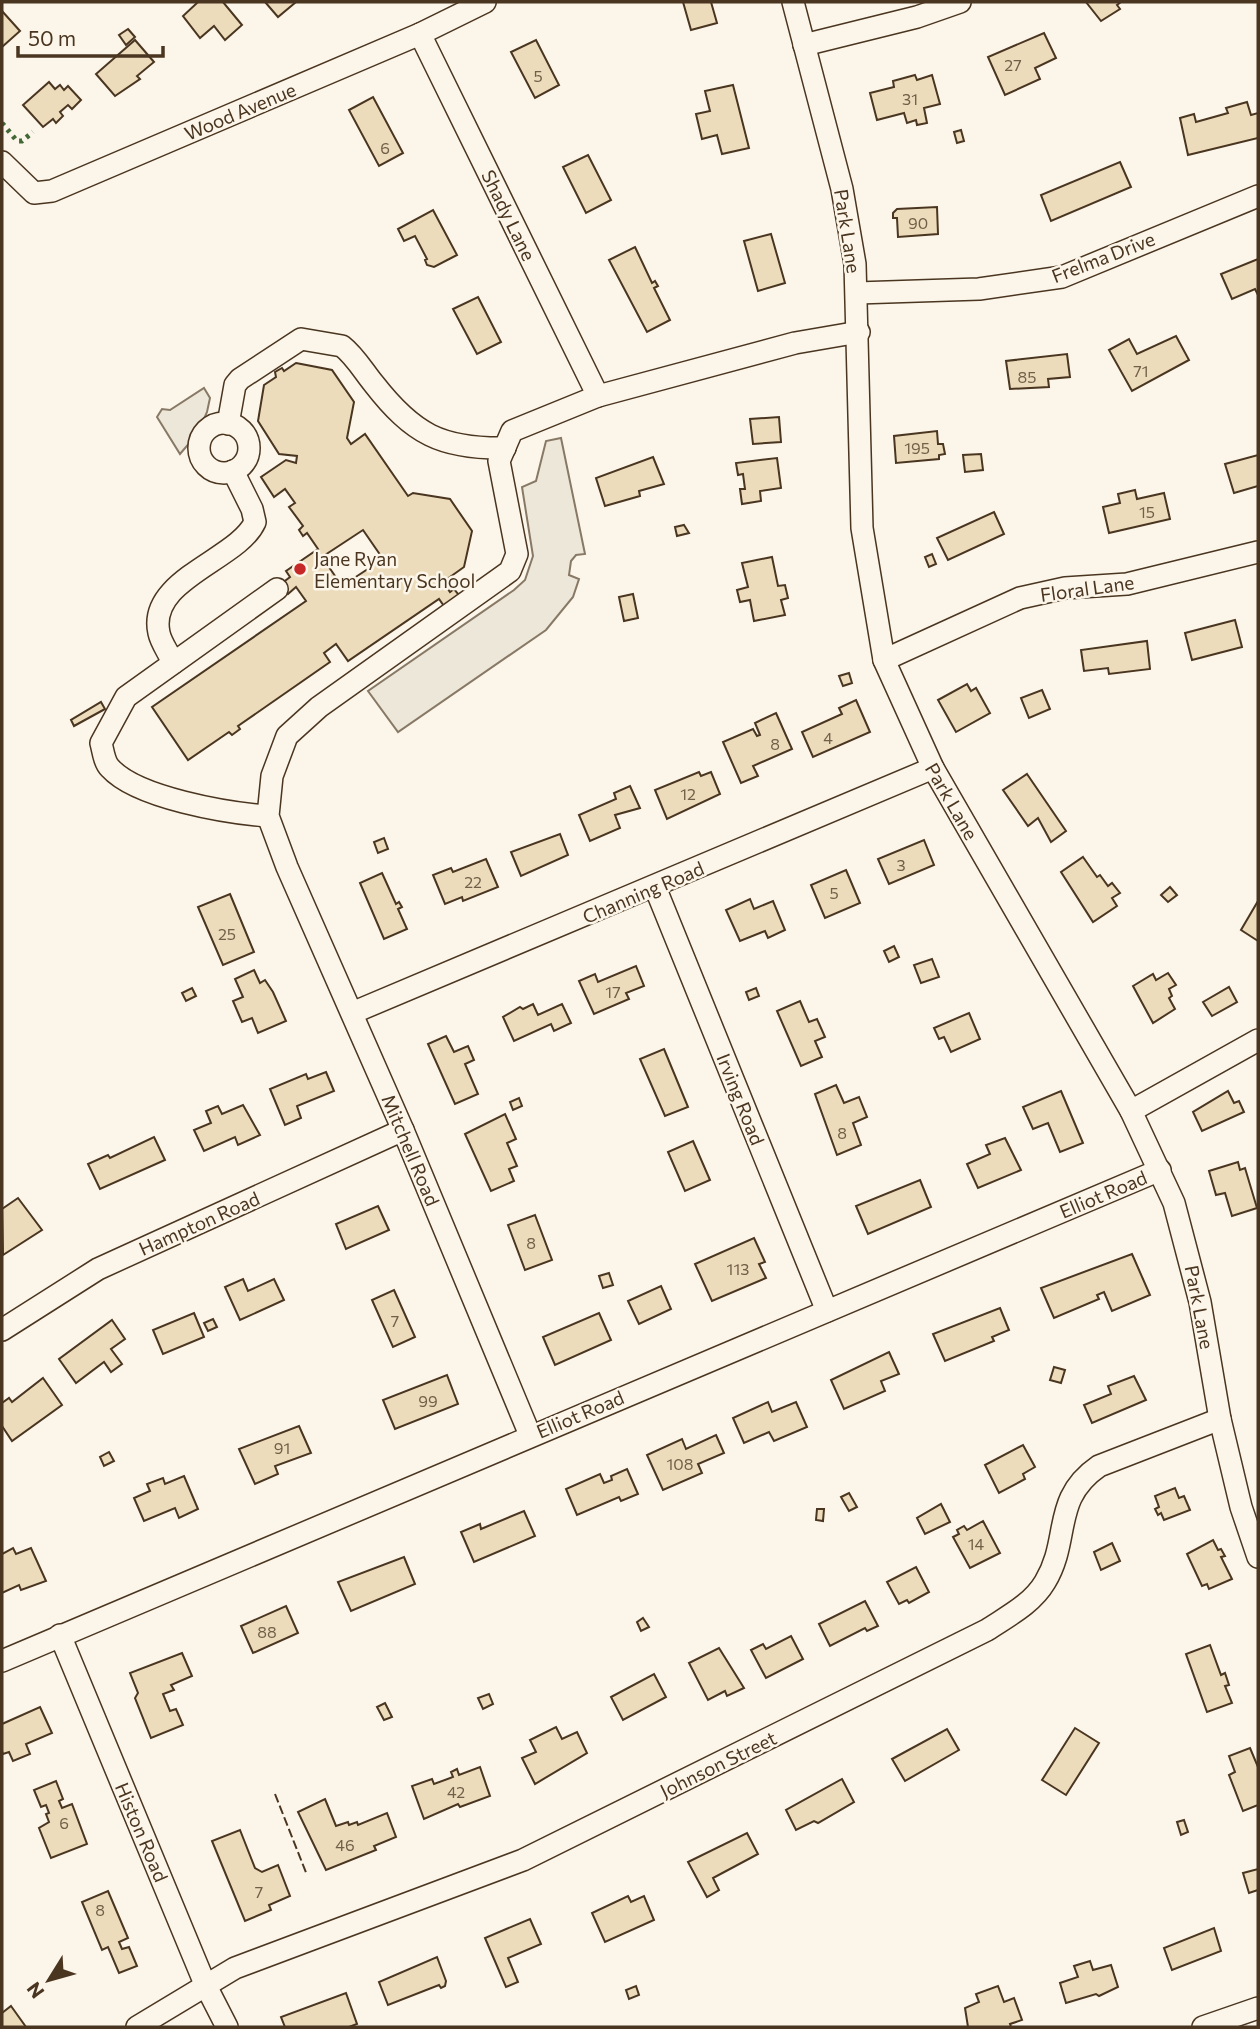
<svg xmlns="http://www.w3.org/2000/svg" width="1260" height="2029" viewBox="0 0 1260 2029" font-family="Commissioner,sans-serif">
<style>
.parking{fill:#ede7d9;stroke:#887966;stroke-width:2}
.building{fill:#ecdcbc;stroke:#4a3520;stroke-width:2;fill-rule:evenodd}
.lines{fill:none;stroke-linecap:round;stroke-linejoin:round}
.minor-casing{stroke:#4a3520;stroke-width:24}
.minor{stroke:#fbf6e9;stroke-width:21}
.hedge{stroke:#436837;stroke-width:5;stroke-dasharray:3.5 5;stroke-linecap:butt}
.fence{stroke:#4a3520;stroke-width:2;stroke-dasharray:9 3.5;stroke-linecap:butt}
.poi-dot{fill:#c62828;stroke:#fbf6e9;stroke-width:2.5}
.labels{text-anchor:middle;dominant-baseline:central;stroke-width:5;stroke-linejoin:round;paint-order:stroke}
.number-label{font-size:16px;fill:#725f47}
.street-label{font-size:19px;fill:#4a3520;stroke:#fbf6e9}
.poi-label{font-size:19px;fill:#4a3520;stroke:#fbf6e9;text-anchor:start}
</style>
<rect width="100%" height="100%" fill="#fbf6e9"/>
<g class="parking">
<path d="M204,388L210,398L207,412L198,433L180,454L157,417L162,409L170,410Z"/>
<path d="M561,438L585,554L576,555L571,561L569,575L579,579L573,597L546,630L398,732L368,691L514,590L525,580L533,556L522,487L536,481L546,441Z"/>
</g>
<g class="building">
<path d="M198,2H223L242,25L225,40L214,26L200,38L183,16Z"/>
<path d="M265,2H296L278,17Z"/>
<path d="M683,2H711L717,23L691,30Z"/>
<path d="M1086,2H1121L1117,5L1120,9L1101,21Z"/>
<path d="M2,11L20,31L2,47Z"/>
<path d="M128,29L135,37L126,45L119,35Z"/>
<path d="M1044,33L1056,58L1035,68L1040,79L1005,95L988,57Z"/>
<path d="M135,40L154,62L137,76L140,79L115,96L96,74Z"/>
<path d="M536,40L559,85L535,98L511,52Z"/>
<path d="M915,75L917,80L932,75L940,104L924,108L927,123L917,125L916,120L907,123L904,113L877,120L870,93L894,87L893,81Z"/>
<path d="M49,82L55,89L60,85L64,90L68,86L81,100L72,109L68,105L60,112L63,116L56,123L53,119L43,127L23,105Z"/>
<path d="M733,85L749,148L722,154L717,135L702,139L696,114L710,111L705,91Z"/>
<path d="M373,97L403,153L379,166L349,110Z"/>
<path d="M1247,102L1251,115L1258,113V138L1188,155L1180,118L1194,114L1196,122L1228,113L1226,108Z"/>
<path d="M961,130L964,141L957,143L954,132Z"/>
<path d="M588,155L611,200L586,213L563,167Z"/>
<path d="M1120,162L1131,187L1051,221L1041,195Z"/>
<path d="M937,207L938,234L898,237L897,218H893V213L897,209Z"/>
<path d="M433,210L457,255L434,267L427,265L425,260L427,259L415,236L404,241L398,229Z"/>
<path d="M771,234L785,283L758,291L744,241Z"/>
<path d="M635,247L652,283L655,281L658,286L654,288L670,320L647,332L609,260Z"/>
<path d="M1258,259V295L1255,289L1232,299L1221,274Z"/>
<path d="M478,297L501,342L477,354L453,309Z"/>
<path d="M1176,336L1189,360L1132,391L1109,350L1129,339L1137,354Z"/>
<path d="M1067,354L1070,377L1048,379L1049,387L1010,389L1006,361Z"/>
<path d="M296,363L332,370L354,402L347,438L351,444L365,434L408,496L413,493L450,499L472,531L464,567L443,582L450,592L454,589L459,595L444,606L439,599L348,661L336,644L324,653L330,662L238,726L240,729L232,735L229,732L188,760L152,707L306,601L296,587L288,594L281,584L290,577L286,571L318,549L307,533L303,536L299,530L303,526L289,507L295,503L285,489L274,497L261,477L286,460L296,463L297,456L279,454L258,421L264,385L276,377L275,372L282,368L284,371ZM363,530L383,559L342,586L322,557Z"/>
<path d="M779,417L781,442L753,444L750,419Z"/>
<path d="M937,431L938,444H943L945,454L939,455V459L896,463L894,436Z"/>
<path d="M981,454L983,470L965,472L963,455Z"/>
<path d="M1258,455V486L1234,493L1225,464Z"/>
<path d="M653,457L664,484L639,491L640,496L605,506L596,478Z"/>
<path d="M777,458L781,488L760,491L761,501L742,504L740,489H745L743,474L738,475L736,463Z"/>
<path d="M1135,490L1137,499L1164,493L1170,519L1109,533L1103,507L1120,503L1118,494Z"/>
<path d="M994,512L1004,534L948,560L937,538Z"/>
<path d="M684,525L689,533L677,536L675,527Z"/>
<path d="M932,554L936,564L929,567L925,557Z"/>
<path d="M772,557L778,586L785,585L788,598L781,600L785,615L754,621L750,600L740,602L737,590L748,587L742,563Z"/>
<path d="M633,594L638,618L624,621L619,597Z"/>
<path d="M1235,620L1242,647L1192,660L1185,633Z"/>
<path d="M1147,641L1150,669L1109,674L1108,668L1084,671L1081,650Z"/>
<path d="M849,673L852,683L843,686L839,676Z"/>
<path d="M967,684L971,691L976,688L990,713L956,732L938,700Z"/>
<path d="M1042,690L1050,709L1029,718L1021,698Z"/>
<path d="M856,700L870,732L813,757L802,732L842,714L839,708Z"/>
<path d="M101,702L105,709L74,726L71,720Z"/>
<path d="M776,713L792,749L753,766L758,776L741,783L723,742L753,729L757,736L760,735L755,723Z"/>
<path d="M699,772L701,776L711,772L720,794L667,819L655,790Z"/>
<path d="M1027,774L1066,831L1051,842L1038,818L1028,826L1003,790Z"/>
<path d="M630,786L640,808L615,815L620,828L590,841L579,815L616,799L614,793Z"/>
<path d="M560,834L568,855L521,876L511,852Z"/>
<path d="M384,838L388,849L378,853L374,842Z"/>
<path d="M924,840L934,865L889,884L878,859Z"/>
<path d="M1083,857L1097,877L1100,875L1108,886L1112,883L1120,893L1112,898L1117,906L1093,922L1061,872Z"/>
<path d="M486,859L498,887L463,901L462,897L445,904L433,875L451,868L453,872Z"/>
<path d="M846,870L860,903L825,918L811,885Z"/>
<path d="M382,873L396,904L399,902L402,907L398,909L407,929L384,939L360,883Z"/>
<path d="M1170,887L1177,895L1168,902L1161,895Z"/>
<path d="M230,894L254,952L223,965L198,907Z"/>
<path d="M750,899L754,909L773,901L785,930L768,938L765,931L740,941L726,910Z"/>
<path d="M1258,901V941L1241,930Z"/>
<path d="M894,946L899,957L889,962L884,951Z"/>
<path d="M932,959L939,977L921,983L914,965Z"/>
<path d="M636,966L644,986L626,993L629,999L594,1014L579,981L595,974L598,982Z"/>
<path d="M254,970L260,983L265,980L273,992L286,1021L258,1033L252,1018L242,1022L233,1001L243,997L235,979Z"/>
<path d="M1168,973L1176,985L1169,989L1172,996L1169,998L1175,1009L1153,1023L1133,986L1153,974L1156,980Z"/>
<path d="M1229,987L1237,1002L1212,1016L1203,1002Z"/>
<path d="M192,988L196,996L186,1001L182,993Z"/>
<path d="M756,988L759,996L749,1000L746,992Z"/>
<path d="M800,1001L809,1022L817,1019L825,1037L815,1041L822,1057L801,1066L777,1011Z"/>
<path d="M533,1004L538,1015L562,1004L571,1023L554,1031L551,1024L514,1041L503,1017L520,1007L523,1009Z"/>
<path d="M969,1013L980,1039L951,1052L944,1037L939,1039L934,1028Z"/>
<path d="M446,1036L454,1052L468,1046L474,1060L465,1064L478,1094L455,1104L428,1044Z"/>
<path d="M664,1049L688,1107L665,1116L640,1059Z"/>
<path d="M326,1072L334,1091L297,1106L301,1118L285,1125L270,1089L306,1074L308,1079Z"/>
<path d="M836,1085L844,1103L859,1097L867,1117L853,1123L861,1145L837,1155L815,1094Z"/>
<path d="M1061,1091L1083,1143L1060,1152L1048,1123L1033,1129L1023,1107Z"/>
<path d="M1228,1091L1234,1103L1239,1101L1244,1112L1202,1131L1193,1112Z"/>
<path d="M519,1098L522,1106L513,1110L510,1102Z"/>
<path d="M243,1105L260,1135L238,1145L235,1137L204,1151L194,1130L211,1123L206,1111L218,1106L222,1114Z"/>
<path d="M505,1114L516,1139L507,1143L517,1166L509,1169L514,1181L491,1191L465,1134Z"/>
<path d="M154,1137L165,1160L100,1189L88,1164L108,1155L110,1158Z"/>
<path d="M1005,1138L1021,1170L978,1188L967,1164L990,1154L986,1145Z"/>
<path d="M693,1141L710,1180L685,1191L668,1152Z"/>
<path d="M1238,1162L1240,1170L1245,1168L1257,1208L1232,1216L1225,1193L1216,1195L1209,1171Z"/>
<path d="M920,1180L931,1207L868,1234L856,1206Z"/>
<path d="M18,1198L42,1230L3,1255L2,1209Z"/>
<path d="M378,1206L389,1230L346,1249L336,1224Z"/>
<path d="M535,1215L552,1260L525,1270L508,1225Z"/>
<path d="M754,1238L765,1262L759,1264L766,1278L712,1301L695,1264Z"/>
<path d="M1132,1254L1150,1295L1112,1311L1104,1292L1097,1295L1099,1299L1054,1318L1041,1288Z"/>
<path d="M609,1273L613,1285L603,1288L599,1276Z"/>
<path d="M243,1279L248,1291L274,1279L284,1300L240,1320L225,1287Z"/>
<path d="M661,1286L671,1309L639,1324L628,1301Z"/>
<path d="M394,1290L415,1337L393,1347L372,1300Z"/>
<path d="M1000,1308L1009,1330L992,1337L994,1341L945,1361L933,1334Z"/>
<path d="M194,1313L204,1337L163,1354L153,1330Z"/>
<path d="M599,1313L611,1340L555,1365L543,1337Z"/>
<path d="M213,1319L217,1327L208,1331L204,1323Z"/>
<path d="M112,1320L125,1339L111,1349L122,1364L111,1372L104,1362L76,1383L59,1359Z"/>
<path d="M889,1352L899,1374L881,1381L885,1391L844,1409L831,1380Z"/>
<path d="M1054,1367L1065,1370L1061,1383L1050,1380Z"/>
<path d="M447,1375L458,1404L395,1429L383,1400Z"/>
<path d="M1134,1376L1146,1400L1092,1423L1084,1405L1111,1394L1108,1386Z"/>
<path d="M43,1378L62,1405L12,1441L2,1426V1403L9,1398L12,1402Z"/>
<path d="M768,1402L772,1412L796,1402L807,1427L774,1441L769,1432L744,1443L733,1418Z"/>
<path d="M299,1426L311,1453L275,1466L278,1474L255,1484L239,1449Z"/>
<path d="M716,1435L724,1453L698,1464L702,1473L663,1490L647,1455L682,1439L686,1449Z"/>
<path d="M1023,1445L1035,1467L1023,1474L1025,1479L999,1493L985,1465Z"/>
<path d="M109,1452L114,1461L104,1466L100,1457Z"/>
<path d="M627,1469L638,1494L621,1501L619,1497L577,1515L566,1489L600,1474L604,1483L612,1480L611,1476Z"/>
<path d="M184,1476L198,1509L179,1518L175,1508L144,1521L134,1498L150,1491L147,1484L163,1478L165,1484Z"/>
<path d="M1175,1488L1179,1498L1184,1496L1190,1510L1164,1520L1161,1513L1158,1515L1155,1509L1159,1507L1155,1496Z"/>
<path d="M849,1493L857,1507L849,1511L841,1497Z"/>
<path d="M941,1504L950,1522L925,1534L917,1518Z"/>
<path d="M817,1509H824L823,1521L816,1520Z"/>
<path d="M524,1511L535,1536L474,1562L461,1532L480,1524L481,1529Z"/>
<path d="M983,1521L1000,1553L970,1568L953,1537L959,1534L957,1530L964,1526L967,1530Z"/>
<path d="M1213,1540L1218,1550L1221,1549L1225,1556L1221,1557L1232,1579L1209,1589L1207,1584L1202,1586L1187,1554Z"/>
<path d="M1112,1543L1120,1561L1101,1570L1094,1552Z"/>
<path d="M13,1548L16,1554L31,1548L46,1581L21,1590L19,1585L2,1593V1554Z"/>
<path d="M404,1557L415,1584L351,1611L338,1582Z"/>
<path d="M916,1567L929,1592L909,1603L907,1600L899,1604L887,1582Z"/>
<path d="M865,1601L878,1626L867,1631L865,1628L830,1646L819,1624Z"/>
<path d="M286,1606L298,1633L253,1653L241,1626Z"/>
<path d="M643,1618L649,1627L641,1631L637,1622Z"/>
<path d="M791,1636L803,1659L766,1678L751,1650L763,1644L766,1649Z"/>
<path d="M1210,1645L1221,1675L1225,1673L1229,1685L1225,1686L1232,1703L1207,1712L1186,1654Z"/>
<path d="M719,1648L744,1688L727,1696L725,1691L708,1700L689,1663Z"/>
<path d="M182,1653L192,1676L171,1685L174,1690L163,1694L170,1711L176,1709L183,1725L151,1738L135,1698L138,1693L130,1673Z"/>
<path d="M654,1674L666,1697L623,1720L611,1697Z"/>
<path d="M489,1694L493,1704L483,1709L478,1698Z"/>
<path d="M385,1703L392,1717L384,1720L377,1707Z"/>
<path d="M40,1707L52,1733L26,1744L30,1754L13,1761L9,1752L3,1754L2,1751V1724Z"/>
<path d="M556,1727L562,1739L577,1732L587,1753L535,1784L522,1758L536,1752L530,1740Z"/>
<path d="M1075,1728L1099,1743L1066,1795L1042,1780Z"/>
<path d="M947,1729L959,1750L905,1781L892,1759Z"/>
<path d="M1250,1748L1258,1767V1805L1243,1811L1229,1775L1235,1772L1229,1756Z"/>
<path d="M480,1767L490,1796L460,1807L458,1804L424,1819L412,1786L432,1779L434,1784L453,1777L451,1772L457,1769L459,1775Z"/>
<path d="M842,1779L854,1802L818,1823L814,1821L796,1830L786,1810Z"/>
<path d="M56,1781L63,1799L59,1801L62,1808L72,1804L87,1844L51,1858L39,1828L49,1822L46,1814L49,1813L46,1805L41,1807L34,1790Z"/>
<path d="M325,1799L336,1826L348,1822L349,1825L357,1822L358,1825L387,1813L396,1837L374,1846L376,1850L326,1870L298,1812Z"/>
<path d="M1184,1820L1188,1832L1181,1835L1177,1822Z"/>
<path d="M240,1830L255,1868L262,1872L278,1865L290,1896L269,1905L271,1910L245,1921L212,1841Z"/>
<path d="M747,1833L758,1854L713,1878L719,1890L707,1897L688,1862Z"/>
<path d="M1258,1869V1890L1249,1893L1243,1873Z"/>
<path d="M108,1891L128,1938L119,1942L122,1949L129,1947L137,1966L119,1973L108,1947L102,1950L82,1902Z"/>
<path d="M628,1896L631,1902L644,1896L654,1920L605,1942L592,1913Z"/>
<path d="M530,1919L541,1944L508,1958L518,1982L506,1987L485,1938Z"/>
<path d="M1214,1928L1221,1951L1172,1970L1164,1948Z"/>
<path d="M437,1957L446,1981L445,1986L441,1988L439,1985L388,2005L379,1982Z"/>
<path d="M1090,1961L1093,1970L1111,1965L1118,1987L1099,1996L1096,1994L1066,2003L1060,1983L1078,1977L1074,1966Z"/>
<path d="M636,1986L639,1995L629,1999L626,1990Z"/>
<path d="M998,1986L1004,2002L1014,1998L1022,2020L1010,2024L1011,2027H968L965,2008L979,2002L976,1994Z"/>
<path d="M346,1993L357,2024L349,2027H285L281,2017Z"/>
<path d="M11,2006L26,2027H2V2013Z"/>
</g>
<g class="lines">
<defs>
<g id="minor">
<path d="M793,2L842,189L855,264L862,528L884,660L933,768L1131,1111L1174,1203L1200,1302L1220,1419L1241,1507L1258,1557"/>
<path d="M420,34L598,396"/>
<path d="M804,45L917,17L960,2"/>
<path d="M2,162L34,193L52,191L420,34L485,2"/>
<path d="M857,293L979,289L1062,277L1258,196"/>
<circle cx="224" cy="448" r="25"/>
<path d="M228,424L235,385L240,379L301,339L342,346C355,356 364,372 374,384C413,434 441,449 505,448"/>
<path d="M884,660L1020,598L1065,588L1127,584L1258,552"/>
<path d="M173,663C169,653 161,643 159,633C147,579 238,560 255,522L252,509L233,471"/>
<path d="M268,816C227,813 137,798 110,768C104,762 103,750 101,743L126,697L277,589"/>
<path d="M655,887L827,1311"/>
<path d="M352,1013L933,768"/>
<path d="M1131,1111L1258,1040"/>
<path d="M2,1330L98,1269L403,1130"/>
<path d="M530,1435L403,1130L287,867L268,816L272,776L287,736L319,707L510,571L517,554L499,461L512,431L598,396L795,343L859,332"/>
<path d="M60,1635L205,1984L227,2027"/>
<path d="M2,1661L1160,1170"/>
<path d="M137,2027L235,1968L523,1860L987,1630C1008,1616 1032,1604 1045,1582C1071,1539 1051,1499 1099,1466L1220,1419"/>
<path d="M1203,2027L1258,2008"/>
</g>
</defs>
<use href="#minor" class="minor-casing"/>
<use href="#minor" class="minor"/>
<path class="hedge" d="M2,123L17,141H22L33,132"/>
<path class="fence" d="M275,1794L307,1875"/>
</g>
<circle class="poi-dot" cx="300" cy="569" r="7"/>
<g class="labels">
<g class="number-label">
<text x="1013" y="64">27</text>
<text x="538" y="75">5</text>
<text x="910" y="98">31</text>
<text x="385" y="147">6</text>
<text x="918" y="222">90</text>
<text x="1141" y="370">71</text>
<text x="1027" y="376">85</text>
<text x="917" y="447">195</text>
<text x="1147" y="511">15</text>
<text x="828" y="737">4</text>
<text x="775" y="743">8</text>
<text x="688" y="793">12</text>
<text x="901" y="864">3</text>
<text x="473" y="881">22</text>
<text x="834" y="892">5</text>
<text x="227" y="933">25</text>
<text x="613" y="991">17</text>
<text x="842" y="1132">8</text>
<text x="531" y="1242">8</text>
<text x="738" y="1268">113</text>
<text x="395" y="1320">7</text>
<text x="428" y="1400">99</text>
<text x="282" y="1447">91</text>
<text x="680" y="1463">108</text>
<text x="976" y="1543">14</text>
<text x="267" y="1631">88</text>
<text x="456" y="1791">42</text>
<text x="64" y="1822">6</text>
<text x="345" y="1844">46</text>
<text x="259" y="1891">7</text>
<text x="100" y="1909">8</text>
</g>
<g class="street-label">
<text transform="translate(240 111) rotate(-23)">Wood Avenue</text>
<text transform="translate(509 215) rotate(64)">Shady Lane</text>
<text transform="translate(848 231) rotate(81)">Park Lane</text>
<text transform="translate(1103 257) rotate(-21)">Frelma Drive</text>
<text transform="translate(1087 588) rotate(-8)">Floral Lane</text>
<text transform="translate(952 801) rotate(60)">Park Lane</text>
<text transform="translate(643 892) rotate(-23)">Channing Road</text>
<text transform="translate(741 1099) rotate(68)">Irving Road</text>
<text transform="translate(411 1150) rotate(67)">Mitchell Road</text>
<text transform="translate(1103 1194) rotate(-23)">Elliot Road</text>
<text transform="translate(199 1223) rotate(-24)">Hampton Road</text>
<text transform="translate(1200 1307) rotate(79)">Park Lane</text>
<text transform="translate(580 1414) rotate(-23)">Elliot Road</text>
<text transform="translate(718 1764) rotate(-26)">Johnson Street</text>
<text transform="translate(142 1832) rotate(67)">Histon Road</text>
</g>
<g class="poi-label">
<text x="314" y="558">Jane Ryan<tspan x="314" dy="22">Elementary School</tspan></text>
</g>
</g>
<rect width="1260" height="2029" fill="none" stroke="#4a3520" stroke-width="7"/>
<g transform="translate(49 1980) rotate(233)" stroke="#fbf6e9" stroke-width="5" paint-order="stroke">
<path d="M0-5L12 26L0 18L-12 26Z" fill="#4a3520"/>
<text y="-10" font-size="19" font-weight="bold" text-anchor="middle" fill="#4a3520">N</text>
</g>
<path d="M18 46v10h145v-10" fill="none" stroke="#4a3520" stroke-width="3.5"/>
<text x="28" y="46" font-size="21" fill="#4a3520" stroke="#fbf6e9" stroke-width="5" paint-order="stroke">50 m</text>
</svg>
